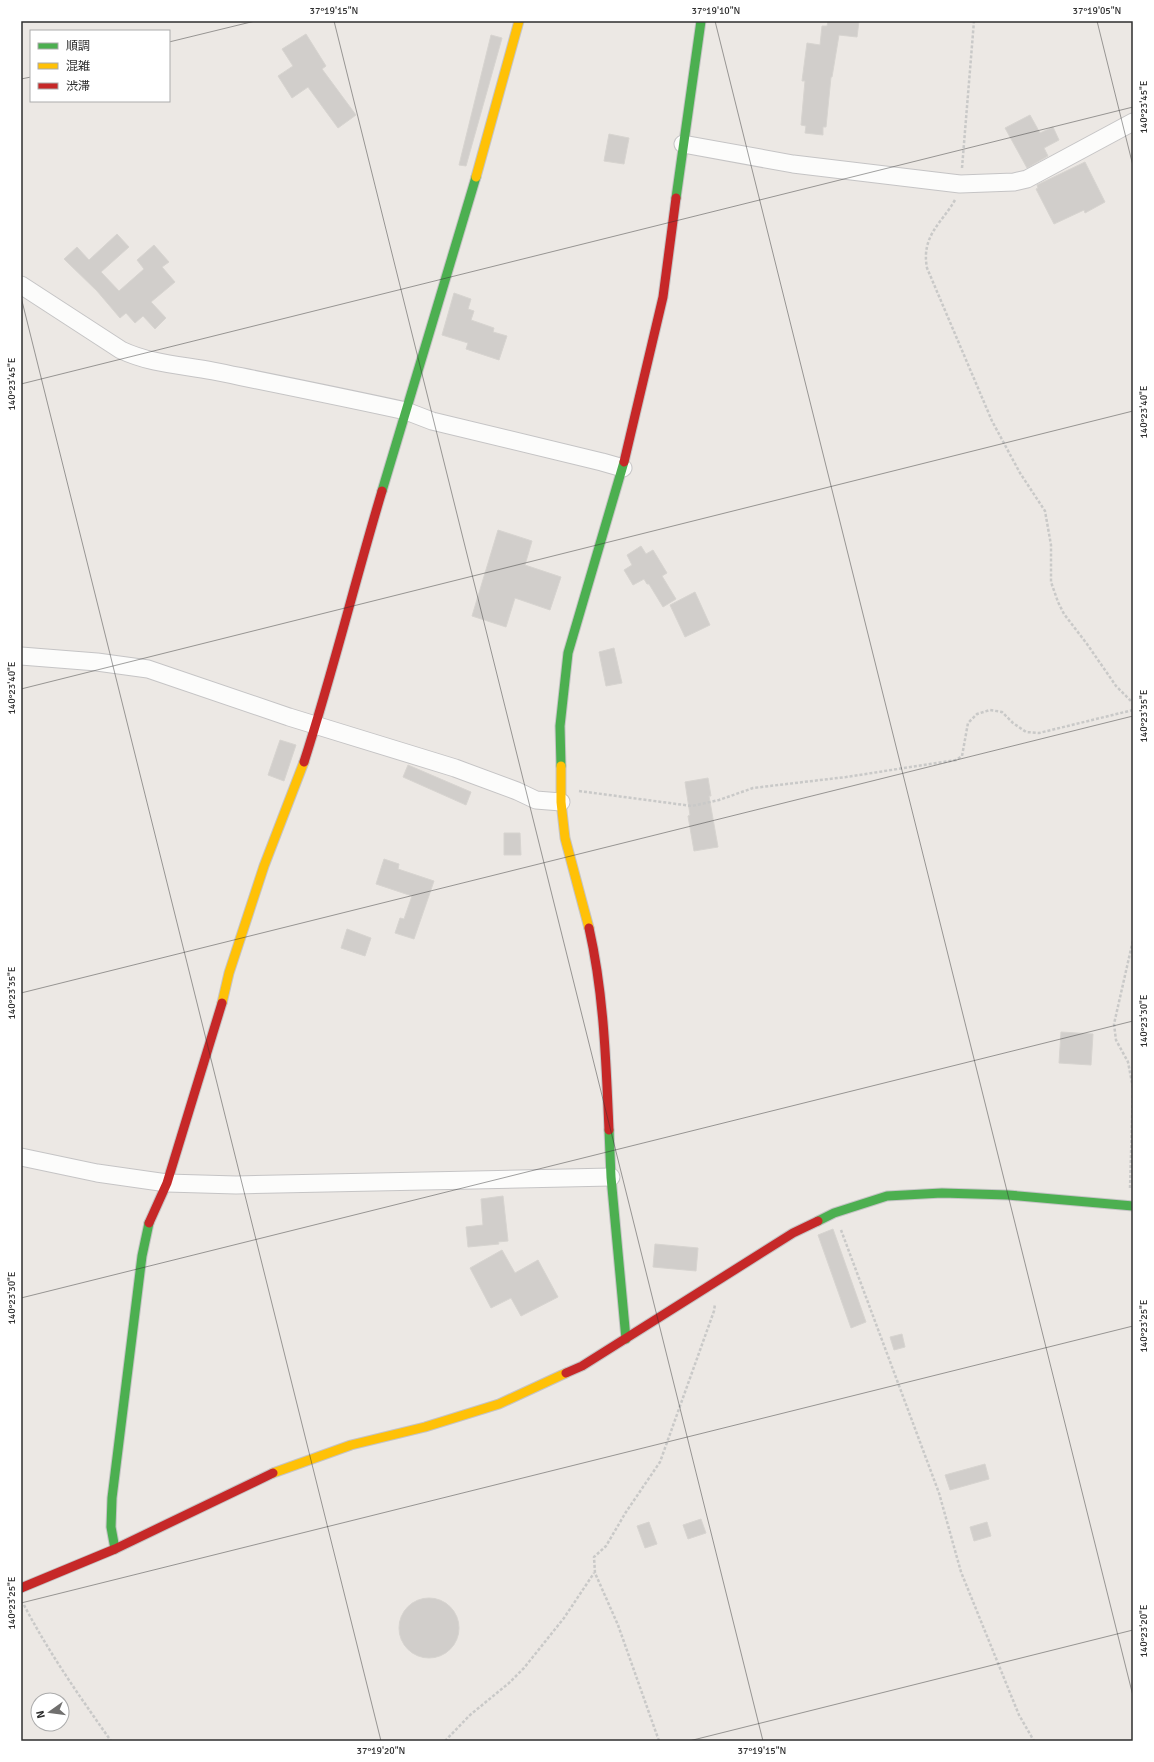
<svg xmlns="http://www.w3.org/2000/svg" width="1154" height="1762" viewBox="0 0 1154 1762" font-family="Signika,'Noto Sans JP',sans-serif">
<style>
.building{fill:#d1cecb;stroke:#d7d4d0}
.lines{fill:none;stroke-linecap:round;stroke-linejoin:round}
.street-casing{stroke:#c5c4c5;stroke-width:19}
.fast-casing{stroke:#c5c4c5;stroke-width:11}
.slow-casing{stroke:#c5c4c5;stroke-width:11}
.jam-casing{stroke:#c5c4c5;stroke-width:11}
.path{stroke:#c9c9c8;stroke-width:2.5;stroke-dasharray:3 2;stroke-linecap:butt}
.street{stroke:#fcfcfb;stroke-width:17}
.fast{stroke:#4caf50;stroke-width:9}
.slow{stroke:#ffc107;stroke-width:9}
.jam{stroke:#c62828;stroke-width:9}
.ticks{fill:none;stroke:#2e2e2e;stroke-width:1;stroke-opacity:0.45}
.neatline{fill:none;stroke:#2e2e2e;stroke-width:1.5}
.ticks-label{font-size:10px;text-anchor:middle;fill:#2e2e2e}
</style>
<rect width="100%" height="100%" fill="#ece8e4"/>
<g class="building">
<path d="M828,21H859L857,37L839,35L832,77H831L826,127H823V135L805,133L806,126L801,125L805,81H802L807,43L820,45L822,26H827Z"/>
<path d="M306,34L326,66L322,69L356,115L338,128L308,87L292,98L278,76L293,66L282,49Z"/>
<path d="M491,35L502,38L466,166L459,165Z"/>
<path d="M1030,115L1040,133L1053,127L1059,140L1044,148L1048,156L1027,168L1005,128Z"/>
<path d="M609,134L629,138L624,164L604,161Z"/>
<path d="M1085,162L1105,202L1085,213L1084,210L1054,224L1036,189L1038,188L1037,185Z"/>
<path d="M117,234L129,247L101,272L119,291L144,269L137,260L154,245L169,262L162,267L175,282L151,302L166,318L155,329L143,316L135,323L126,313L120,318L97,291L64,259L77,247L89,260Z"/>
<path d="M454,293L471,299L468,309L474,311L471,320L494,328L493,332L507,336L499,360L466,349L468,343L442,335Z"/>
<path d="M498,530L532,541L525,565L561,577L550,610L515,598L506,627L472,616Z"/>
<path d="M641,546L646,554L653,550L667,573L662,576L676,599L663,607L649,584H647L644,579L633,585L624,570L632,565L627,555Z"/>
<path d="M695,592L710,625L685,637L670,605Z"/>
<path d="M614,648L622,683L606,686L599,652Z"/>
<path d="M280,740L296,745L284,781L268,775Z"/>
<path d="M408,765L471,792L466,805L403,777Z"/>
<path d="M708,778L711,796H709L718,847L694,851L688,816L690,815L685,782Z"/>
<path d="M504,833H520L521,855H504Z"/>
<path d="M384,859L399,864L398,869L434,881L414,939L395,933L400,918L404,919L412,896L376,884Z"/>
<path d="M347,929L371,938L365,956L341,948Z"/>
<path d="M1061,1032L1093,1034L1091,1065L1059,1063Z"/>
<path d="M503,1196L508,1241L498,1242L499,1244L468,1247L466,1227L483,1225L481,1199Z"/>
<path d="M833,1229L866,1322L851,1328L818,1235Z"/>
<path d="M655,1244L698,1248L696,1271L653,1267Z"/>
<path d="M502,1250L515,1273L538,1260L558,1297L521,1316L511,1298L491,1308L470,1268Z"/>
<path d="M902,1334L905,1347L894,1350L890,1337Z"/>
<path d="M985,1464L989,1479L950,1490L945,1475Z"/>
<path d="M701,1519L706,1533L688,1539L683,1525Z"/>
<path d="M649,1522L657,1544L645,1548L637,1526Z"/>
<path d="M987,1522L991,1536L974,1541L970,1527Z"/>
<circle cx="429" cy="1628" r="30"/>
</g>
<g class="lines">
<defs>
<g id="street">
<path d="M683,144L793,164L960,184L1014,182L1027,179L1133,122"/>
<path d="M21,285L121,350C151,364 181,365 213,371C277,384 342,397 406,411L432,421L602,462L623,468"/>
<path d="M21,656L97,662L148,669L289,717L455,768L517,791L536,800L561,802"/>
<path d="M21,1157L97,1173L167,1183L236,1185L611,1177"/>
</g>
<g id="fast">
<path d="M676,198L701,21"/>
<path d="M382,491L476,177"/>
<path d="M561,766L560,726L568,653L624,462"/>
<path d="M609,1130L611,1177L626,1339"/>
<path d="M818,1221L834,1213L887,1196L942,1193L1008,1195L1133,1206"/>
<path d="M115,1549L111,1527L112,1498L142,1256L149,1223"/>
</g>
<g id="slow">
<path d="M476,177L519,21"/>
<path d="M561,766V802L565,838L589,928"/>
<path d="M222,1003L229,973L264,866L304,762"/>
<path d="M273,1473L351,1445L425,1427L499,1404L566,1373"/>
</g>
<g id="jam">
<path d="M624,462L663,297L676,198"/>
<path d="M304,762C333,672 355,581 382,491"/>
<path d="M589,928C604,994 606,1062 609,1130"/>
<path d="M149,1223L167,1183L222,1003"/>
<path d="M566,1373L582,1366L793,1233L818,1221"/>
<path d="M21,1588L115,1549L273,1473"/>
</g>
</defs>
<use href="#street" class="street-casing"/>
<use href="#fast" class="fast-casing"/>
<use href="#slow" class="slow-casing"/>
<use href="#jam" class="jam-casing"/>
<g class="path">
<path d="M962,168L974,21"/>
<path d="M955,200C941,224 921,236 927,268L992,421L1020,473L1045,511L1051,545V582L1058,602L1064,614L1087,644L1116,686L1133,703"/>
<path d="M579,791L692,806L719,800L753,788L846,777L956,760L962,756L968,723L977,714L990,710L1002,712L1013,723L1026,732L1039,733L1133,710"/>
<path d="M1130,1188L1133,1088L1128,1062L1116,1040L1114,1024L1133,940"/>
<path d="M841,1230L939,1493L961,1572L1019,1715L1034,1741"/>
<path d="M24,1605C49,1653 80,1697 111,1741"/>
<path d="M445,1741L470,1715L509,1683L524,1668L564,1618L594,1573"/>
<path d="M659,1741L618,1625L595,1573L594,1557L606,1546L626,1512L660,1462L714,1311L715,1304"/>
</g>
<use href="#street" class="street"/>
<use href="#fast" class="fast"/>
<use href="#slow" class="slow"/>
<use href="#jam" class="jam"/>
</g>
<path class="ticks" d="M334,21L763,1741M715,21L1133,1696M1097,21L1133,166M169,42L255,21M21,79L31,77M21,297L381,1741M21,384L1133,107M21,689L1133,411M21,993L1133,716M21,1298L1133,1021M21,1603L1133,1326M689,1741L1133,1630"/>
<rect width="1154" height="1762" fill="none" stroke="#ffffff" stroke-width="44"/>
<rect x="30" y="30" width="140" height="72" fill="#ffffff" stroke="#ababab"/>
<rect x="38" y="43" width="20" height="6" fill="#4caf50" stroke="#ababab"/>
<text x="66" y="50" font-size="12" fill="#2e2e2e">順調</text>
<rect x="38" y="63" width="20" height="6" fill="#ffc107" stroke="#ababab"/>
<text x="66" y="70" font-size="12" fill="#2e2e2e">混雑</text>
<rect x="38" y="83" width="20" height="6" fill="#c62828" stroke="#ababab"/>
<text x="66" y="90" font-size="12" fill="#2e2e2e">渋滞</text>
<g transform="translate(50 1712) rotate(256)"><circle r="19" fill="#ffffff" stroke="#ababab"/>
<path d="M0-3L7 15L0 10L-7 15Z" fill="#706f6e"/>
<text y="-6" font-size="11" font-weight="bold" text-anchor="middle" fill="#2e2e2e">N</text>
</g>
<rect x="22" y="22" width="1110" height="1718" class="neatline"/>
<g class="ticks-label">
<text x="334" y="14">37°19'15"N</text>
<text x="716" y="14">37°19'10"N</text>
<text x="1097" y="14">37°19'05"N</text>
<text transform="translate(1143 107) rotate(-90)" y="4">140°23'45"E</text>
<text transform="translate(11 384) rotate(-90)" y="4">140°23'45"E</text>
<text transform="translate(1143 412) rotate(-90)" y="4">140°23'40"E</text>
<text transform="translate(11 688) rotate(-90)" y="4">140°23'40"E</text>
<text transform="translate(1143 716) rotate(-90)" y="4">140°23'35"E</text>
<text transform="translate(11 993) rotate(-90)" y="4">140°23'35"E</text>
<text transform="translate(1143 1021) rotate(-90)" y="4">140°23'30"E</text>
<text transform="translate(11 1298) rotate(-90)" y="4">140°23'30"E</text>
<text transform="translate(1143 1326) rotate(-90)" y="4">140°23'25"E</text>
<text transform="translate(11 1603) rotate(-90)" y="4">140°23'25"E</text>
<text transform="translate(1143 1631) rotate(-90)" y="4">140°23'20"E</text>
<text x="381" y="1754">37°19'20"N</text>
<text x="762" y="1754">37°19'15"N</text>
</g>
</svg>
